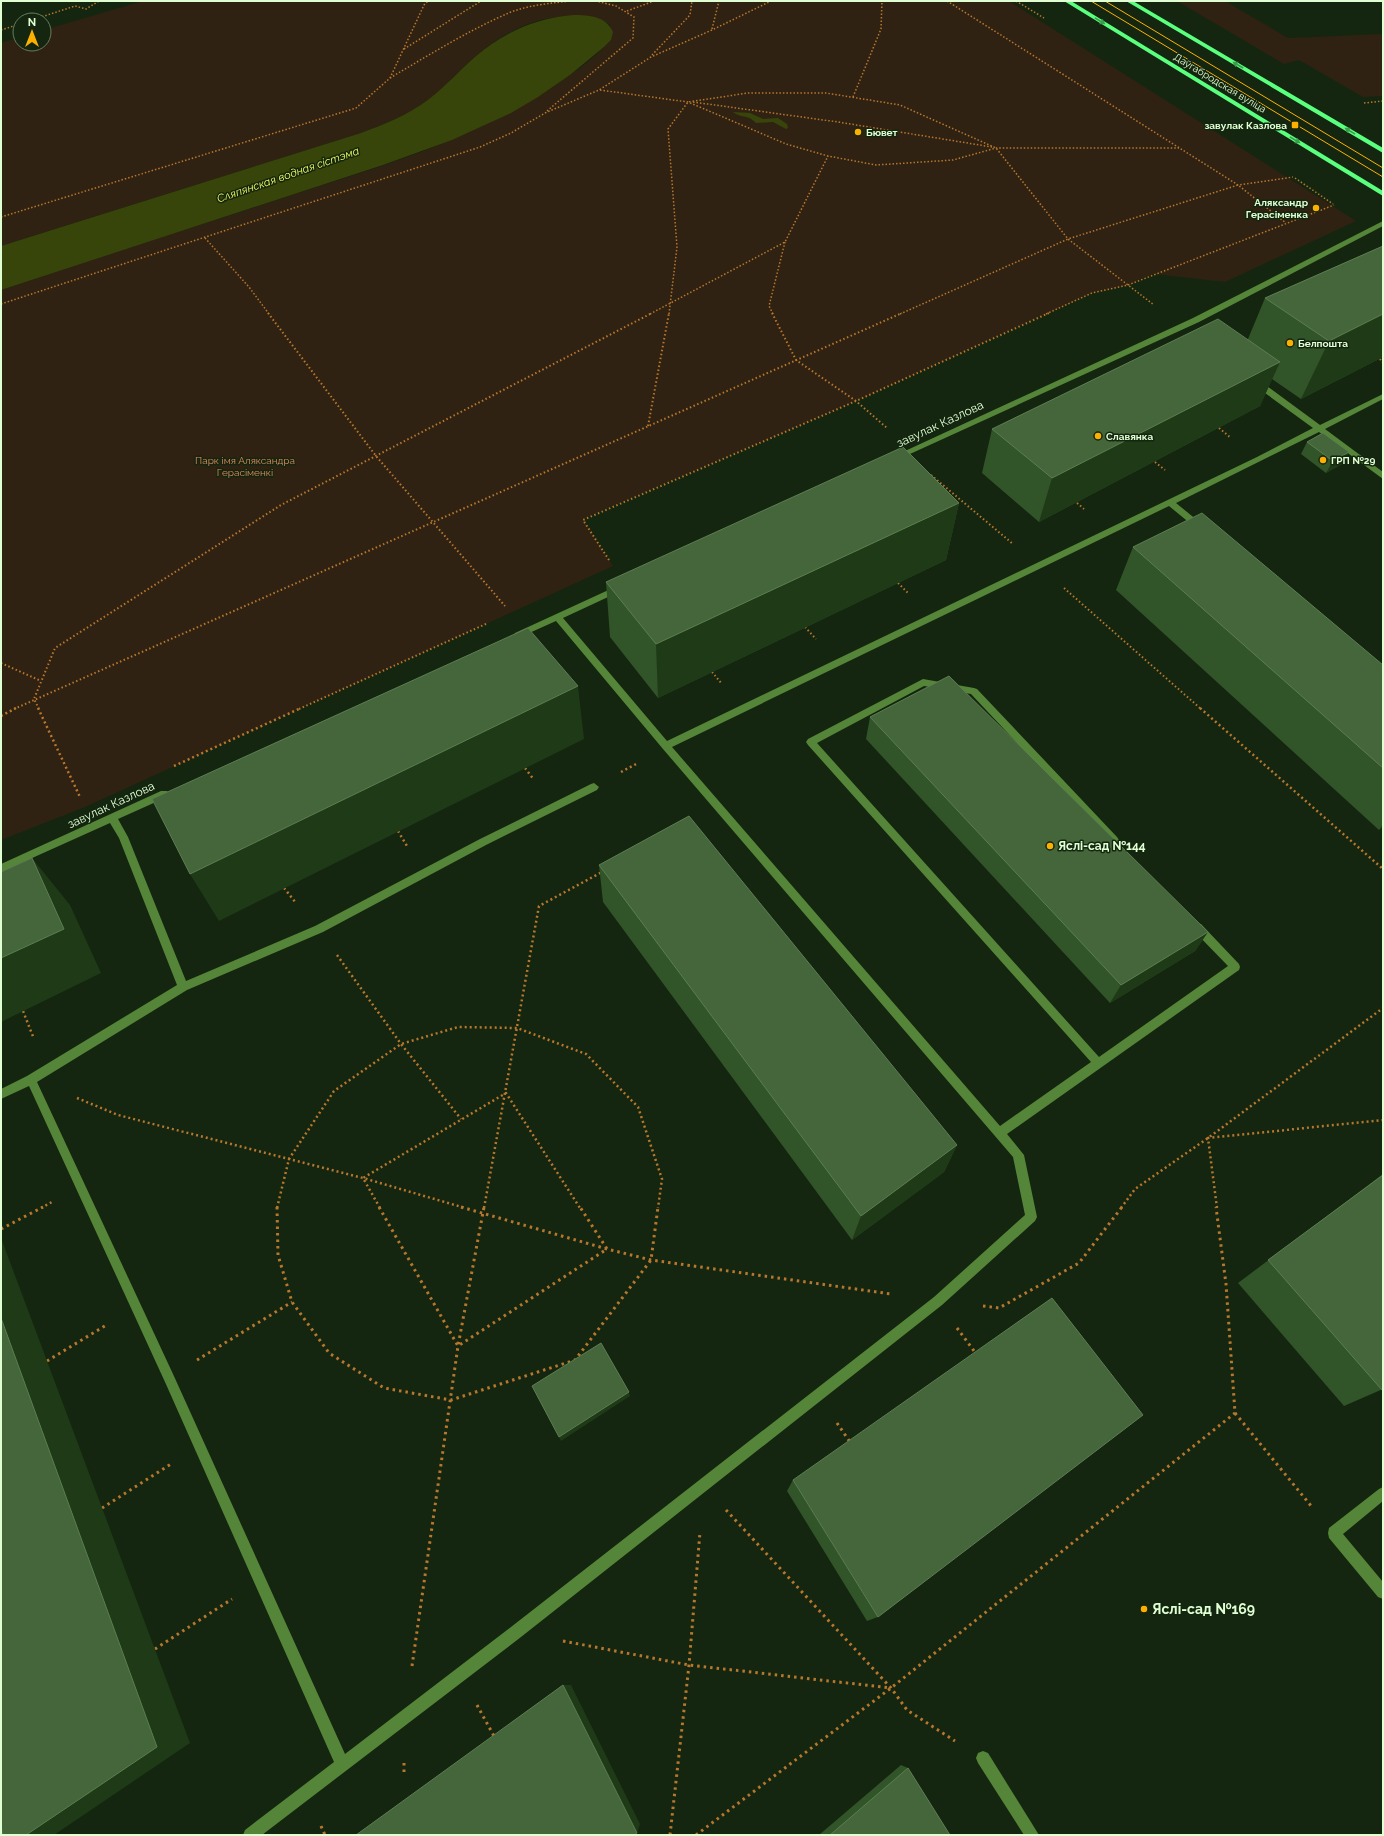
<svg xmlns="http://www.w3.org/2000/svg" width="1384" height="1836" viewBox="0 0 1384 1836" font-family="Raleway,sans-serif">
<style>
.green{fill:#302212}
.water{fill:#37440a}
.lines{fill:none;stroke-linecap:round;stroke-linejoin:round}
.path-far3{stroke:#b8772e;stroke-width:1.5;stroke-dasharray:1.5 2;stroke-linecap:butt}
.path-far2{stroke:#b8772e;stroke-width:2;stroke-dasharray:1.5 2.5;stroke-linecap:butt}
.path-far1{stroke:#b8772e;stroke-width:2.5;stroke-dasharray:2 3;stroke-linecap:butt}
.path{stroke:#b8772e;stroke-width:3;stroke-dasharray:2.5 4;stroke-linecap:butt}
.minor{fill:#558539;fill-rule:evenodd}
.major{fill:#5aff7e;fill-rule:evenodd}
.tram{stroke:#feb000;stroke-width:1}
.wall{fill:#315428}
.shaded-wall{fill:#1e3a16}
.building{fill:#44663a;stroke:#5c7e52}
.oneway{fill:#3a9d4c}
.poi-dot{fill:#feb000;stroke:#14260f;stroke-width:1.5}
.labels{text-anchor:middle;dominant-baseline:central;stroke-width:3;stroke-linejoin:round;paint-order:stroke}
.far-street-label{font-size:10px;fill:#e0ffd3;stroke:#14260f}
.far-poi-label{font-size:10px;font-weight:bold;fill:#e0ffd3;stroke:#14260f;text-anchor:start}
.far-park-label{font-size:10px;fill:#e18a5e;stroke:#14260f}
.far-water-label{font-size:11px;font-style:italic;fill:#f6ff61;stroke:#14260f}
.street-label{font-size:12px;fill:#e0ffd3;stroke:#14260f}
.poi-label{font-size:12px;font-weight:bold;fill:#e0ffd3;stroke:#14260f;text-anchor:start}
.near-poi-label{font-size:14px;font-weight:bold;fill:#e0ffd3;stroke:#14260f;text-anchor:start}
</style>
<rect width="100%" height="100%" fill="#14260f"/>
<g class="green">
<path d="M143,1H1009L1356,221L1225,282L1154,274L1128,285L1092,293L856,401L583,519L613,566L85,807L1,840V290C92,260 183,230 274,201C371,169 472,142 557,84C575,72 596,57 611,40L610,25C598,16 587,17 572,17C537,15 505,32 478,54C461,68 447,86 429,99C408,115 385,124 361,133L1,246V43L20,37V44H44V30Z"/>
<path d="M1177,1H1225L1288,38L1383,34V96L1363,97L1299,60L1284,64Z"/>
</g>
<g class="water">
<path d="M573,15C589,15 606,16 613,32L611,40L604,47L570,75L538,97L511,113L452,140L383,165L1,290V246L361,133C385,124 408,115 429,99C446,86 460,70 476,56C504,32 537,18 573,15Z"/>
<path d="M733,112L750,113L763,119L778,118L787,124L788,128L786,129L773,122L756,123C746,113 742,119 733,112Z"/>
</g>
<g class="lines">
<g class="path-far3">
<path d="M947,1L1238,185L1293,177"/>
<path d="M1016,1L1044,18"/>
<path d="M627,11L654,1"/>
<path d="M32,20L75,6L86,9L99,1"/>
<path d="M712,29L719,1"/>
<path d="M1,30L20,24"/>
<path d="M404,49L481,1"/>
<path d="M652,55L690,15L692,1"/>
<path d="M390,78C429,55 469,30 511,12C530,5 551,3 571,1"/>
<path d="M600,90L688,102L786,144L828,156L876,165L953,160L996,148H1179"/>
<path d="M853,97L881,29L882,1"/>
<path d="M693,102L838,122L992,147"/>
<path d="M1364,103L1383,101"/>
<path d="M547,111L633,38L634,17L616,6L596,1"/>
<path d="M1295,178L1333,204"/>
<path d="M1,217L356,108L390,78L424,5L428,1"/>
<path d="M205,238L249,287L269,314"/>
<path d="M1,304L480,147L511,133L545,113L599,90L651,57L712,30L771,1"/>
<path d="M650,314L785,242L828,156"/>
<path d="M669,314L677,247L668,129L688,102L748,93H826L900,105L996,148L1068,239L1154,305"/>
<path d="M773,314L769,306L785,242"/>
<path d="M900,314L1068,239L1238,185L1286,223"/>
<path d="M1046,314L1092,293L1128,285L1334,205"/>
</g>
<g class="path-far2">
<path d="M268,313L376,456L505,606"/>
<path d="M772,313L796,360L856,401L887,428"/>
<path d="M1380,359L1383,363"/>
<path d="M648,426L669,313"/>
<path d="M1219,428L1231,438"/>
<path d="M1155,462L1165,470"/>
<path d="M931,475L1013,544"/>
<path d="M1077,503L1084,509"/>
<path d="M609,560L583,520L856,401L1049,313"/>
<path d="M898,583L909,594"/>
<path d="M1064,588L1201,709"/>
<path d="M805,627L816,639"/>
<path d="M1,663L41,681"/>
<path d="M712,672L722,684"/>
<path d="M14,709L902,313"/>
<path d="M39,709L34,699L55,648L281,505L652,313"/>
<path d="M299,709L488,623"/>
</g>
<g class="path-far1">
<path d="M38,708L80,797"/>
<path d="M1200,708L1383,869"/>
<path d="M1,716L16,708"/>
<path d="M174,766L301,708"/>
<path d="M525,768L534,780"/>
<path d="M621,772L638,763"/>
<path d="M398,831L407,846"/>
<path d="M284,888L296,903"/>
<path d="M337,955L401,1044L461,1119"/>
<path d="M23,1011L34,1039"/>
<path d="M77,1098L118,1115L363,1178L465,1208"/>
<path d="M41,1208L52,1202"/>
<path d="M277,1208L289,1159L334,1091L401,1044L458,1027L517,1028L586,1054L638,1107L662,1179L658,1208"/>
<path d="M380,1208L363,1178L506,1093L580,1208"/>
<path d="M484,1208L539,906L602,872"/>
<path d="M1121,1208L1135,1189L1208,1138L1383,1008"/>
<path d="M1217,1208L1208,1138L1383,1120"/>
</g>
<g class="path">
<path d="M277,1207L278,1255L292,1302L329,1353L384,1388L451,1400L575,1360L651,1260L658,1207"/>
<path d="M379,1207L458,1346L607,1249L580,1207"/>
<path d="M461,1207L607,1249L651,1260L891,1294"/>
<path d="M1,1229L43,1207"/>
<path d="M983,1306L999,1308L1079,1263L1122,1207"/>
<path d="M957,1328L977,1355"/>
<path d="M197,1360L292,1302"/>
<path d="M47,1361L108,1324"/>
<path d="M1235,1413L1312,1507"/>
<path d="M837,1423L850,1442"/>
<path d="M102,1508L171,1464"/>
<path d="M726,1510L891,1688L907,1710L955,1741"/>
<path d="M563,1641L689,1665L891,1688"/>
<path d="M155,1649L232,1599"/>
<path d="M412,1666L458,1346L484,1207"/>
<path d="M477,1705L495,1738"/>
<path d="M404,1763V1774"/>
<path d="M321,1826L325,1835"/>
<path d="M670,1835L689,1665L700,1532"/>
<path d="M696,1835L891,1688L1235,1413L1226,1284L1216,1207"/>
</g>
<g class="minor">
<path d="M1383,221V226L1199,322L899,459H893L892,457L1193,318Z"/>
<path d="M1254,381H1260L1320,425L1383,394V399L1325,429L1383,472V479L1319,432L1176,503L1203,525V529H1197L1169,506L672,747L1000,1126L1091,1062L808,745L806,742L808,739L923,679L974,688L977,689L1117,837L1119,840L1117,843H1111L971,694L924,686L817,743L1099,1057L1228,966L1193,930L1192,927L1193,924L1197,923L1201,924L1239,964L1240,967L1239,970L1007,1134L1024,1155L1037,1217L1035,1221L942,1305L521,1637L262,1835H243L245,1830L334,1762L165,1382L29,1086L1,1099V1089L27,1076L177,985L119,838L110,823L1,872V864L161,791H167L169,794L167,797L118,819L128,837L186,981L315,926L480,839L591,784L594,783L599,787L597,790L486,845L323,932L187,990L37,1082L173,1374L345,1754L511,1627L934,1297L1025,1215L1013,1157L663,749L556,621L518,638L514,635L515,633L615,587H621V591L563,618L667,741L1257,457L1313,428L1254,385Z"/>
<path d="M1383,1487V1501L1343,1534L1383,1582V1599L1378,1597L1329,1538L1328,1533L1329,1528L1379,1489Z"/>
<path d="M983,1751L988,1753L1039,1835H1024L978,1763L976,1758L978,1753Z"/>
</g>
<g class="major">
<path d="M1064,1H1071L1383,191V196Z"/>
<path d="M1126,1H1133L1383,148V153Z"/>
</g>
<g class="tram">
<path d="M1091,1L1383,177"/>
<path d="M1105,1L1383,168"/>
</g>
</g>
<g class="wall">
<path d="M1383,246V357L1301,399L1272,379L1260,406L1039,522L982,473L992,429L1248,339L1265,298Z"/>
<path d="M1307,442L1349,452L1342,464L1326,473L1301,454Z"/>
<path d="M959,503L946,560L658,698L610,637L606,582Z"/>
<path d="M1133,547L1383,665V827L1379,830L1116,590Z"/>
<path d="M870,717L1208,932L1195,951L1110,1003L866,739Z"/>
<path d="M599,865L957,1145L944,1172L852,1240L603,902Z"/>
<path d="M1383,1174V1389L1344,1406L1238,1283Z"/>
<path d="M793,1480L878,1617L867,1621L787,1491Z"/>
<path d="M901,1765L908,1768L950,1835H819Z"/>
</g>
<g class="shaded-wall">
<path d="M1383,314V357L1301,399L1329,341Z"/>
<path d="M1280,362L1260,406L1039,522L1052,478Z"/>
<path d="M1349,452L1342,464L1326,473L1333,461Z"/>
<path d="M959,503L946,560L658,698L656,644Z"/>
<path d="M578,686L584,739L219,921L190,874Z"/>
<path d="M1383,824V827L1379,830Z"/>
<path d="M32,858L70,905L101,973L1,1022V958Z"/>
<path d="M1208,932L1195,951L1110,1003L1121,985Z"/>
<path d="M957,1145L944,1172L852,1240L861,1216Z"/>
<path d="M1,1238L190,1743L54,1835H26L1,1318Z"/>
<path d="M629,1392L630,1396L561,1441L559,1437Z"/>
<path d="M563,1685H571L640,1824L637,1833Z"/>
</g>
<g class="building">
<path d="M1383,246V314L1329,341L1265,298Z"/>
<path d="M1218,319L1280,362L1052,478L992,429Z"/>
<path d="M1323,433L1349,452L1333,461L1307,442Z"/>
<path d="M903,447L959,503L656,644L606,582Z"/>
<path d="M1202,513L1383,665V768L1133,547Z"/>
<path d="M528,628L578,686L190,874L152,799Z"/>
<path d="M949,676L1208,932L1121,985L870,717Z"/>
<path d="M689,816L957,1145L861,1216L599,865Z"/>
<path d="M32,858L64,929L1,958V872Z"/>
<path d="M1383,1175V1389L1382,1390L1268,1260Z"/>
<path d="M1052,1298L1143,1415L878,1617L793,1480Z"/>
<path d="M1,1318L157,1747L26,1835H3L1,1827Z"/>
<path d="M601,1343L629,1392L559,1437L532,1386Z"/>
<path d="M563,1685L637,1833L634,1835H356Z"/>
<path d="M908,1768L950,1835H830Z"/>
</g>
<defs><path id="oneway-solid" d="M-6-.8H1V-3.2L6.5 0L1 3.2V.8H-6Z"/></defs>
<g class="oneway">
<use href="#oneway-solid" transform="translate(1100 21) rotate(31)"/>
<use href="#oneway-solid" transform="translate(1238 65) rotate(-150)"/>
<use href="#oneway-solid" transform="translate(1350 131) rotate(-149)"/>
<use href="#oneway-solid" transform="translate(1295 140) rotate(31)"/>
</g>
<g class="poi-dot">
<rect x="1291" y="121" width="8" height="8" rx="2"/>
<circle cx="858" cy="132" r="4"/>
<circle cx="1316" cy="208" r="4"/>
<circle cx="1290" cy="343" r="4"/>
<circle cx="1098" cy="436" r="4"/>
<circle cx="1323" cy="460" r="4"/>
<circle cx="1050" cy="846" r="4"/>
<circle cx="1144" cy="1609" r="4"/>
</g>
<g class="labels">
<g class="far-street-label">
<text transform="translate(1220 83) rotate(31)">Даўгабродская вуліца</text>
</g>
<g class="far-poi-label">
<text x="1287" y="125" text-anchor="end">завулак Казлова</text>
<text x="866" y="132">Бювет</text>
<text x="1308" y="202" text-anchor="end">Аляксандр<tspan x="1308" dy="12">Герасіменка</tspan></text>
<text x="1298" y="343">Белпошта</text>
<text x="1106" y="436">Славянка</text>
<text x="1331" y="460">ГРП №29</text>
</g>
<g class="far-park-label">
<text x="245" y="460">Парк імя Аляксандра<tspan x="245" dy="12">Герасіменкі</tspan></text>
</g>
<g class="far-water-label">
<text transform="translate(288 175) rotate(-19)">Сляпянская водная сістэма</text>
</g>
<g class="street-label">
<text transform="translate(940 424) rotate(-25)">завулак Казлова</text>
<text transform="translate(111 805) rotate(-25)">завулак Казлова</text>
</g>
<g class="poi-label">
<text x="1058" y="846">Яслі-сад №144</text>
</g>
<g class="near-poi-label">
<text x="1152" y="1609">Яслі-сад №169</text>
</g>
</g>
<rect width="1384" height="1836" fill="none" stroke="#e0ffd3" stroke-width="4"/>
<g transform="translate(32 32)"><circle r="19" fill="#14260f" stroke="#667d5d"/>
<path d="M0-3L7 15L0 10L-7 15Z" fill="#feb000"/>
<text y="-6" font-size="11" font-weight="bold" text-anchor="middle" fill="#e0ffd3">N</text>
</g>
</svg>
